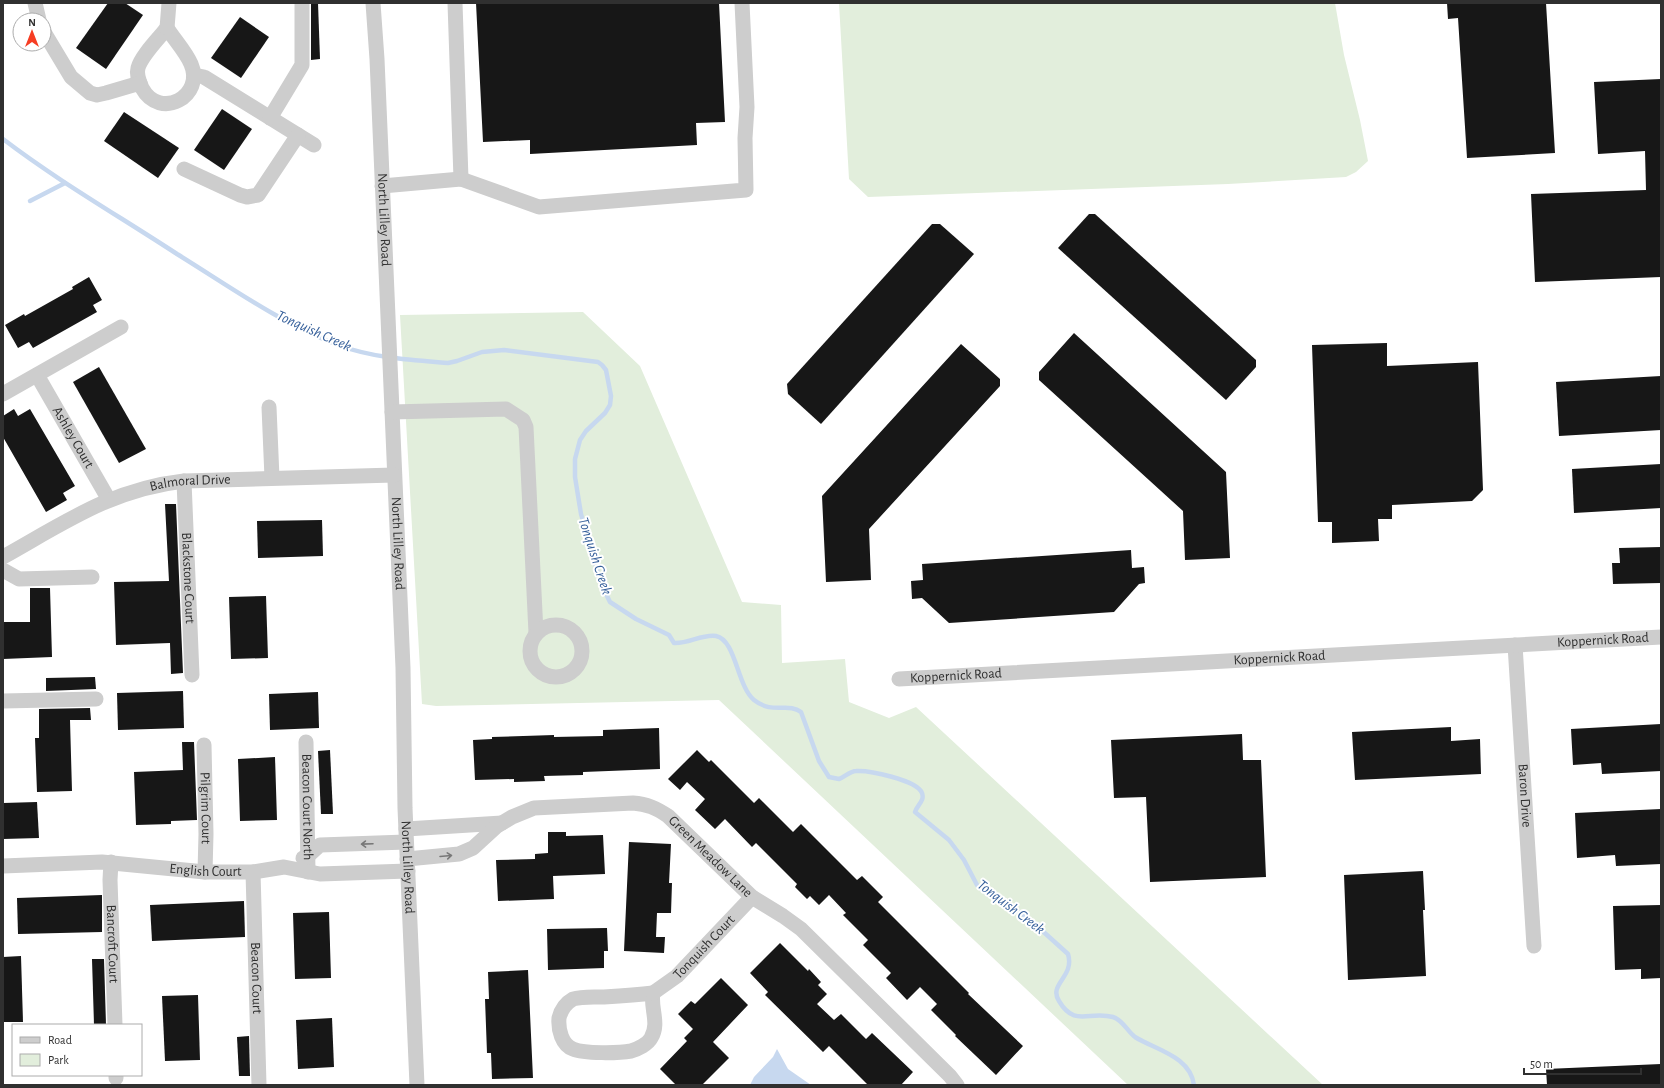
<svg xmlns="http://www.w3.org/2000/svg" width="1664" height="1088" viewBox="0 0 1664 1088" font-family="'Alegreya Sans',sans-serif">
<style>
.green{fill:#e2eedc}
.water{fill:#c7d8ef}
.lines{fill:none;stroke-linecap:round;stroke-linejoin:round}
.stream{stroke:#c7d8ef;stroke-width:4.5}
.building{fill:#171717}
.minor{stroke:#cdcdcd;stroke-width:15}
.oneway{stroke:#777}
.labels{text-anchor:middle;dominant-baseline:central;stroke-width:4;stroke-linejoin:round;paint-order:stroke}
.street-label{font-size:14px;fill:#303030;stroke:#fff}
.water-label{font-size:15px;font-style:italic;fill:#355f9a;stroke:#fff}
</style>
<rect width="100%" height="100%" fill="#fff"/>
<g class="green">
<path d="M839,3H1335L1344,55L1360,120L1368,161L1356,172L1346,177L1228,184L868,197L849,179Z"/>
<path d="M583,312L640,366L742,602L781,605L782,663L845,659L849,702L889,718L916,707L1323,1085H1128L719,700L436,706L422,704L400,315Z"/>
</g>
<path class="water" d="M777,1049L788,1069L811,1085H750L754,1077L773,1057Z"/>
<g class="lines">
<g class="stream">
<path d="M3,139C58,181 119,216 177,254C229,286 280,323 338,345C373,358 411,360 448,363L457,361L482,352L504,350L598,362L602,365L606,370L611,396L610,405L605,413L586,431L580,440L575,459V477L581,514L601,584L610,602L636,619L669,635L674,643C688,644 702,634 716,636C736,640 737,686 754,700C773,715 788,702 801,712L819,761L829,777L839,779C845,777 850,771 856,771C868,770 917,780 922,793C925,801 917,805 915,812L949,840L964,860L977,885L985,892L1027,917L1068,954C1075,977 1048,984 1059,1001C1075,1028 1089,1010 1113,1017C1123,1020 1127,1031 1135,1037C1156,1050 1190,1056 1194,1085"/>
<path d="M30,201L65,183"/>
</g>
</g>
<g class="building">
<path d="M108,3H125L143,15L106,69L76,48Z"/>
<path d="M311,3H318L320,59L311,60Z"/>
<path d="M476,3H719L725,122L696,123L697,145L530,154V140L483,142Z"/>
<path d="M1447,3H1546L1555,153L1467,158L1458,18L1448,19Z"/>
<path d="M240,17L269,37L241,78L211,58Z"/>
<path d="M1661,79V277L1535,282L1531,194L1646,190L1645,151L1598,154L1594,82Z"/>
<path d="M222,109L252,129L224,170L194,150Z"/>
<path d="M124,112L179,148L158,178L104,141Z"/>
<path d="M1089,214H1095L1256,360V367L1226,400L1058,248Z"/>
<path d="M932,224H940L974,254L821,424L788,394L787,384Z"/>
<path d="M89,277L102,300L93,305L97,312L33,348L29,342L18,348L5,325L24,314L25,316L73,289L72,287Z"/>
<path d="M1074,333L1226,472L1230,558L1185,560L1183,511L1039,380V372Z"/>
<path d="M1387,343V366L1478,362L1483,490L1472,501L1392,505V519H1378L1379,541L1332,543V522H1318L1312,345Z"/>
<path d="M961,344L1000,379V386L869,529L871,580L826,582L822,496Z"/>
<path d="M99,367L146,449L119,463L73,382Z"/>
<path d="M1661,376V430L1559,436L1556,382Z"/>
<path d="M14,409L18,416L30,409L75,486L63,493L67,500L46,512L3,437V416Z"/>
<path d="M1661,464V508L1574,513L1572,469Z"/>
<path d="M165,504H176L183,673L171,674L170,643L116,645L114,582L169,581Z"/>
<path d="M322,520L323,556L258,558L257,521Z"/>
<path d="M1661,547V583L1613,584L1612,563H1620L1619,548Z"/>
<path d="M1131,550L1132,568L1144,567L1145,583L1139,584L1114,612L949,623L922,598L912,599L911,581L923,580L922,564Z"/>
<path d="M30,588H50L52,657L3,659V622H30Z"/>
<path d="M266,596L268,658L231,659L229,597Z"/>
<path d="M95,677L96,689L46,691V678Z"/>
<path d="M183,691L184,728L118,730L117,693Z"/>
<path d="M318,692L319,728L270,730L269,694Z"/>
<path d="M90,708L91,720H70L72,791L37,792L35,738H39V709Z"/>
<path d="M1661,724V771L1602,774L1601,763L1573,765L1571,729Z"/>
<path d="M1451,727V741L1480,739L1481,774L1355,780L1352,732Z"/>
<path d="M659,728L660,769L583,772V775L544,776L545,781L514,782V779L475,780L473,740L492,739V737L554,735V737L603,736V730Z"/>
<path d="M1242,734L1243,760H1261L1266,877L1150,882L1146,797L1114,798L1111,740Z"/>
<path d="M182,742H194L197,820L171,821V824L136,825L134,772L183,770Z"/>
<path d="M330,750L333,814H321L318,751Z"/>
<path d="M697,750L709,762L711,760L754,803L759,798L793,832L801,824L857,880L862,876L883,897L878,902L969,993L968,994L1023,1046L996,1075L955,1036L956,1035L931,1010L937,1004L920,987L907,1000L886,978L891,973L863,945L868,940L843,915L846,913L829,895L819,905L810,896L807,899L795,887L797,884L756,843L752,847L725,819L715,829L695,810L705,799L687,782L680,790L668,779Z"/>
<path d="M275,757L277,820L240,821L238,759Z"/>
<path d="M37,802L39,838L3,839V803Z"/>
<path d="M1661,809V864L1616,866L1615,855L1577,858L1575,813Z"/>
<path d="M548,832H566V836L603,835L605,874L553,876L554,899L498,901L496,860L535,859V854L548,853Z"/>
<path d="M629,842L671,844L669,883H672L671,913H657L656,937H665L664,953L624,951Z"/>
<path d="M1423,871L1425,910H1423L1426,976L1348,980L1344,875Z"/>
<path d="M102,895V932L18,934L17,898Z"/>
<path d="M244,901L245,937L152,941L150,905Z"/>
<path d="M1661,905V978L1641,979V969L1615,970L1613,906Z"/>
<path d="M329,912L331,978L295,979L293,913Z"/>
<path d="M607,928L608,951H604V968L548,970L547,929Z"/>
<path d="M780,943L808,971L809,969L821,982L818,985L827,994L817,1004L834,1020L841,1014L866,1039L872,1033L913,1072L901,1085H868L829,1046L823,1052L765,995L768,992L750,973Z"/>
<path d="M21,956L23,1022H3V957Z"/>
<path d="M92,959H104L106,1025H94Z"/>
<path d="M528,970L533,1078L492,1079L491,1053H487L485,999H489L488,972Z"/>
<path d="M721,978L748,1005L713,1042L729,1058L702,1085H676L660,1069L687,1041L684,1038L693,1029L678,1014L691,1001L695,1004Z"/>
<path d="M198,995L200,1060L165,1061L162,996Z"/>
<path d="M332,1018L334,1067L298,1069L296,1020Z"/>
<path d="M249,1036L250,1076H239L237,1037Z"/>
<path d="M1661,1064V1085H1547L1546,1069Z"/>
</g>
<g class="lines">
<g class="minor">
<path d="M35,3L39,20"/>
<path id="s1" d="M373,3L377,59L403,668L405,808L417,1085"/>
<path d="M455,3L461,179"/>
<path d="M167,28C174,39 186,52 191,64C205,96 160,121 142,88C139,81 136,75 138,68C141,56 159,38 167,28Z"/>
<path d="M167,28L169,3"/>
<path d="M44,32L71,77L90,93L97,95L106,93L140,83"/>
<path d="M194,75L204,77L314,145"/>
<path d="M270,118L302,65V3"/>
<path d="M184,169L240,195L247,197L258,195L298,135"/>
<path d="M382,186L461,179L539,207L746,190L745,138L747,107L742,3"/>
<path id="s2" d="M37,375L109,500"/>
<path d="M3,394L121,327"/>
<path d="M269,407L272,478"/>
<path d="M392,412L506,409L523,420L526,427L536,633"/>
<path id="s3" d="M184,481L192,675"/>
<path id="s4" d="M3,557C64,523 112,489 184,481L394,475"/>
<path d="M3,570L19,579L92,577"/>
<circle cx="556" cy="651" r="26"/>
<path id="s5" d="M1515,645L1534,946"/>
<path id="s6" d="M899,679L1661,637"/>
<path d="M3,701L96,699"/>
<path id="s7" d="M306,742L308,872"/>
<path id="s8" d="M204,745L206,834L205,872"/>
<path d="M406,829L502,823"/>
<path d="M303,858L309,855L320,845L406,842"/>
<path id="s9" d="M407,859L459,854L473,848L497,826L512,817L534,808L633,803C647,804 656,808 668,816L752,897L783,916L801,929L950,1076L957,1085"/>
<path id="s10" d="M111,862L110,880L115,1025"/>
<path id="s11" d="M3,866L102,862L205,872H253L284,867L320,874L408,871"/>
<path id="s12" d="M253,872L259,1085"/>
<path d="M653,993C650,1008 660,1023 651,1038C648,1044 638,1049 631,1051C620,1053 584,1054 573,1049C562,1045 558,1030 559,1018C561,1010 566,1003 573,999C582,996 595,997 604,997C620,996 636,995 653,993Z"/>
<path id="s13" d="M653,993L677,976L752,897"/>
<path d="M116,1075V1078"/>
</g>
</g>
<defs><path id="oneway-shaft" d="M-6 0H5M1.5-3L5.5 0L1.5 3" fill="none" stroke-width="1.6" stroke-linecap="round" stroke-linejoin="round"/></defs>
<g class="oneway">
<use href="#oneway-shaft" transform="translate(367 844) rotate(178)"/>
<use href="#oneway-shaft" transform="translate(446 856) rotate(-5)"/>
</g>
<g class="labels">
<g class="street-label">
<text stroke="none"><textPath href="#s1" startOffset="217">North Lilley Road</textPath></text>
<text stroke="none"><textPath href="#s2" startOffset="72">Ashley Court</textPath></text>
<text stroke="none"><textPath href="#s4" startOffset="204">Balmoral Drive</textPath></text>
<text stroke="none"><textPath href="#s1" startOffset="541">North Lilley Road</textPath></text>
<text stroke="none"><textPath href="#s3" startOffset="97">Blackstone Court</textPath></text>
<text stroke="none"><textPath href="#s6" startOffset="705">Koppernick Road</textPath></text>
<text stroke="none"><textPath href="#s6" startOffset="381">Koppernick Road</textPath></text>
<text stroke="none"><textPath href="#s6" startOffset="57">Koppernick Road</textPath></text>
<text stroke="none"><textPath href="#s5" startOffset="151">Baron Drive</textPath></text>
<text stroke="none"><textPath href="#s7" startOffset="65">Beacon Court North</textPath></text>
<text stroke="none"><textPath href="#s8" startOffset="63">Pilgrim Court</textPath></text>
<text stroke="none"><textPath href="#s9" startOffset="337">Green Meadow Lane</textPath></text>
<text stroke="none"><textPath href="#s1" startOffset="865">North Lilley Road</textPath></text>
<text stroke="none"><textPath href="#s11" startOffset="203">English Court</textPath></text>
<text stroke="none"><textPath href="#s10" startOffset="82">Bancroft Court</textPath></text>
<text stroke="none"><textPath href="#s13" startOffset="69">Tonquish Court</textPath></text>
<text stroke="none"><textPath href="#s12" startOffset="106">Beacon Court</textPath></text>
</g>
<g class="water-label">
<text transform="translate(314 331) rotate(24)">Tonquish Creek</text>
<text transform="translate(595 556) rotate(72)">Tonquish Creek</text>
<text transform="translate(1011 907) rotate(37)">Tonquish Creek</text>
</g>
</g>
<rect width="1664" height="1088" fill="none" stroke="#303030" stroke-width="8"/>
<rect x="12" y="1024" width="130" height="52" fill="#ffffff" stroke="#acacac"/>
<rect x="20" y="1037" width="20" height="6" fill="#cdcdcd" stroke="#acacac"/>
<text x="48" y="1044" font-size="12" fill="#303030">Road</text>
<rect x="20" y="1054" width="20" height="12" fill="#e2eedc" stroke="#acacac"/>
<text x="48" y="1064" font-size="12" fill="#303030">Park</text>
<g transform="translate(32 32)"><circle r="19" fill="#ffffff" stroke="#acacac"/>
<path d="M0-3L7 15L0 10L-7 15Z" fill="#f63d23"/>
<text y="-6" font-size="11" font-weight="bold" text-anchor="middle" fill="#303030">N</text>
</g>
<path d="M1524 1068v6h117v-6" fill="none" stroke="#303030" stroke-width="2"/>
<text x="1530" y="1068" font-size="12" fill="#303030" stroke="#ffffff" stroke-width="3" paint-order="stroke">50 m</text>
</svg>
